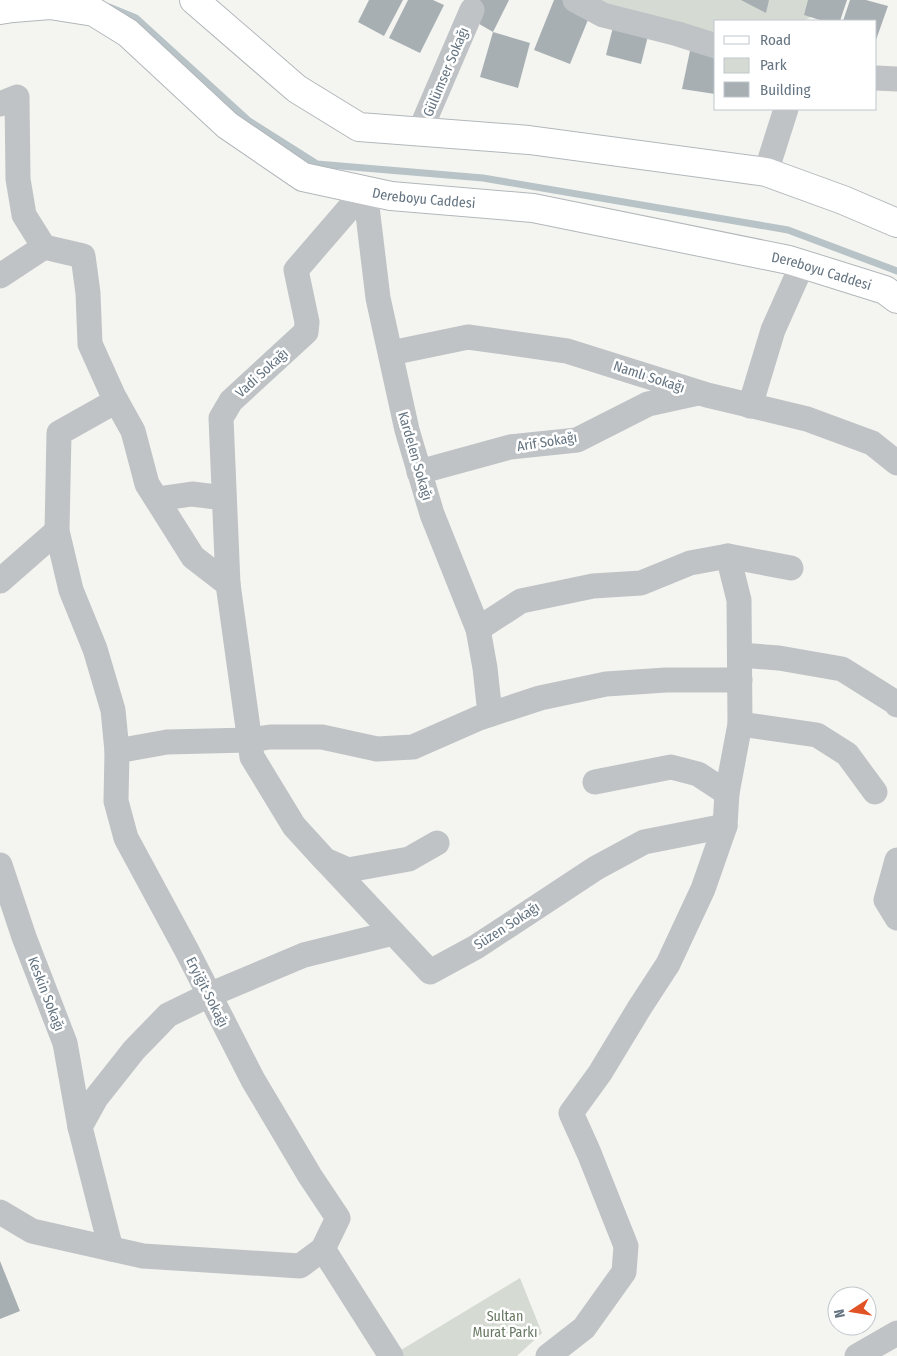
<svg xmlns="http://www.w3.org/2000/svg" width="897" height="1356" viewBox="0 0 897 1356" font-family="'Fira Sans Condensed',sans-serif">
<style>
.green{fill:#d5dbd2}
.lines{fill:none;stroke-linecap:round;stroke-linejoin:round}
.stream{stroke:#b7c3c7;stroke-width:7}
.building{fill:#a7afb3}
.secondary-casing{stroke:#b2b7bb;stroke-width:30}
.street{stroke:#bfc3c6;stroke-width:25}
.secondary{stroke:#fff;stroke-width:28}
.labels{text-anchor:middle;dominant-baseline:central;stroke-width:5;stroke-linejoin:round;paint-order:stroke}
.street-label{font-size:14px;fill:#647481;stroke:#fff}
.park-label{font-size:14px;fill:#677962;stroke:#fff}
</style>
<rect width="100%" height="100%" fill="#f4f5f0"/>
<g class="green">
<path d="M573,0H840L804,21H716V42Z"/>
<path d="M520,1278L542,1333L517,1356H398L396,1353Z"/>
</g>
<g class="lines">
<path class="stream" d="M109,7L136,18L249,121L317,164L483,178L788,230L897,271"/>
</g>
<g class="building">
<path d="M369,0H403L384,36L358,22Z"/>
<path d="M408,0H433L444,5L420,53L389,38Z"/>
<path d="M479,0H509L493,32L469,18Z"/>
<path d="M554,0H566L592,10L570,64L534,50Z"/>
<path d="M741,0H769L766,13Z"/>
<path d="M808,0H847L840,21H823L804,15Z"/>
<path d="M850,0H866L888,6L876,40V21H843Z"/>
<path d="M614,23L649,32L641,64L606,55Z"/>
<path d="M493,32L530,43L518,88L480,77Z"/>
<path d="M691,46L716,52L715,94L682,89Z"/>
<path d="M0,1261L20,1311L0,1319Z"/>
</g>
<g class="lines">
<defs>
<g id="secondary">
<path d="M194,0L297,89L359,127L529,140L766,172L843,200L897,223"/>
<path id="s1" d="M0,10L13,8L50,5L94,12L128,33L227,125L303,177L391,196L533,208L789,260L885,290L897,299"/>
</g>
</defs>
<use href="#secondary" class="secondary-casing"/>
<g class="street">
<path d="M575,0L603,15L678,34L716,46"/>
<path d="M876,78L897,79"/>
<path d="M0,104L17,97L18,179L24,215L44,247"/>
<path d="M419,133L472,10"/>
<path d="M766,172L786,109"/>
<path d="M365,190L378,298L407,430L432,514L478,629L485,668L490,714"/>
<path d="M0,276L44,247L83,256L88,293L90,344L113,395L133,431L147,484L193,557L228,584L252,757L294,826L325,860L348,870L409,859L437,843"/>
<path d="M391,353L468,337L567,351L707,395L807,419L872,443L897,463"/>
<path d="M116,401L59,433L57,531L71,590L95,649L113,710L117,751L167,742L249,740L270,737H322L377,749L413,747L479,718L540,698L606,684L666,680H740"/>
<path d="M750,406L773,330L802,265"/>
<path d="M419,472L510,447L577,440L648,404L698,393"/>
<path d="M157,499L192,494L224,498"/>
<path d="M0,581L57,531"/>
<path d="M228,584L221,418L231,401L306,332L307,322L296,270L365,190"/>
<path d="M478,629L521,601L593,586L641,583L690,563L728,556L791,568"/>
<path d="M740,655L779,658L842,669L896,703L897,705"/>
<path d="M740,724L817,735L847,754L875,792"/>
<path d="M595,782L671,767L698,774L727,793"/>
<path d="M897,860L886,900L897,918"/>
<path d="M328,863L430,972L476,947L596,868L644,842L725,826"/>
<path d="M0,865L24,937L65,1043L80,1127"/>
<path d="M0,1212L32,1231L143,1256L300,1266L323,1249L338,1218L310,1176L253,1080L186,949L126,838L116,801L117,751"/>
<path d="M111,1249L80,1127L96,1098L134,1050L168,1015L209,995L304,955L393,933"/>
<path d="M323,1249L391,1356"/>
<path d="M548,1356L584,1328L624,1272L626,1246L589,1153L571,1113L600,1073L640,1007L668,964L703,889L725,826L727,793L740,724L739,600L728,556"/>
<path d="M857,1356L897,1333"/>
</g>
<use href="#secondary" class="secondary"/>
</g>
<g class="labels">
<g class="street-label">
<text transform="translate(446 72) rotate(-67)">Gülümser Sokağı</text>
<text stroke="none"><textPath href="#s1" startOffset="485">Dereboyu Caddesi</textPath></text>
<text stroke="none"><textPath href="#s1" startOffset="890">Dereboyu Caddesi</textPath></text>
<text transform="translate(262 373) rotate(-42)">Vadi Sokağı</text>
<text transform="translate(649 377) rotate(18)">Namlı Sokağı</text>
<text transform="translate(547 442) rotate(-9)">Arif Sokağı</text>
<text transform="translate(415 456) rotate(74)">Kardelen Sokağı</text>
<text transform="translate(507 926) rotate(-33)">Süzen Sokağı</text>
<text transform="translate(207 992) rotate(63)">Eryiğit Sokağı</text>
<text transform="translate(46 994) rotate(69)">Keskin Sokağı</text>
</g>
<g class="park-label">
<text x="505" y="1316">Sultan<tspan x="505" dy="16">Murat Parkı</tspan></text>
</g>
</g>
<rect x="714" y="20" width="162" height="90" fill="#ffffff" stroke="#c1c7cd"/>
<rect x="724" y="36" width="25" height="8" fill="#ffffff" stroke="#c1c7cd"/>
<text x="760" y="45" font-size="15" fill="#647481">Road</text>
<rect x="724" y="58" width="25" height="15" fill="#d5dbd2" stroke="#c1c7cd"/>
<text x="760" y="70" font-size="15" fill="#647481">Park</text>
<rect x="724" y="82" width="25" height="15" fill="#a7afb3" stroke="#c1c7cd"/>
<text x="760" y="95" font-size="15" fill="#647481">Building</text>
<g transform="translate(852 1311) rotate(258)"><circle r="24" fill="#ffffff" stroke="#c1c7cd"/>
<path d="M0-4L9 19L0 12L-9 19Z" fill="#e15224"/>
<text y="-8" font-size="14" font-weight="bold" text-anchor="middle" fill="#647481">N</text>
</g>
</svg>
